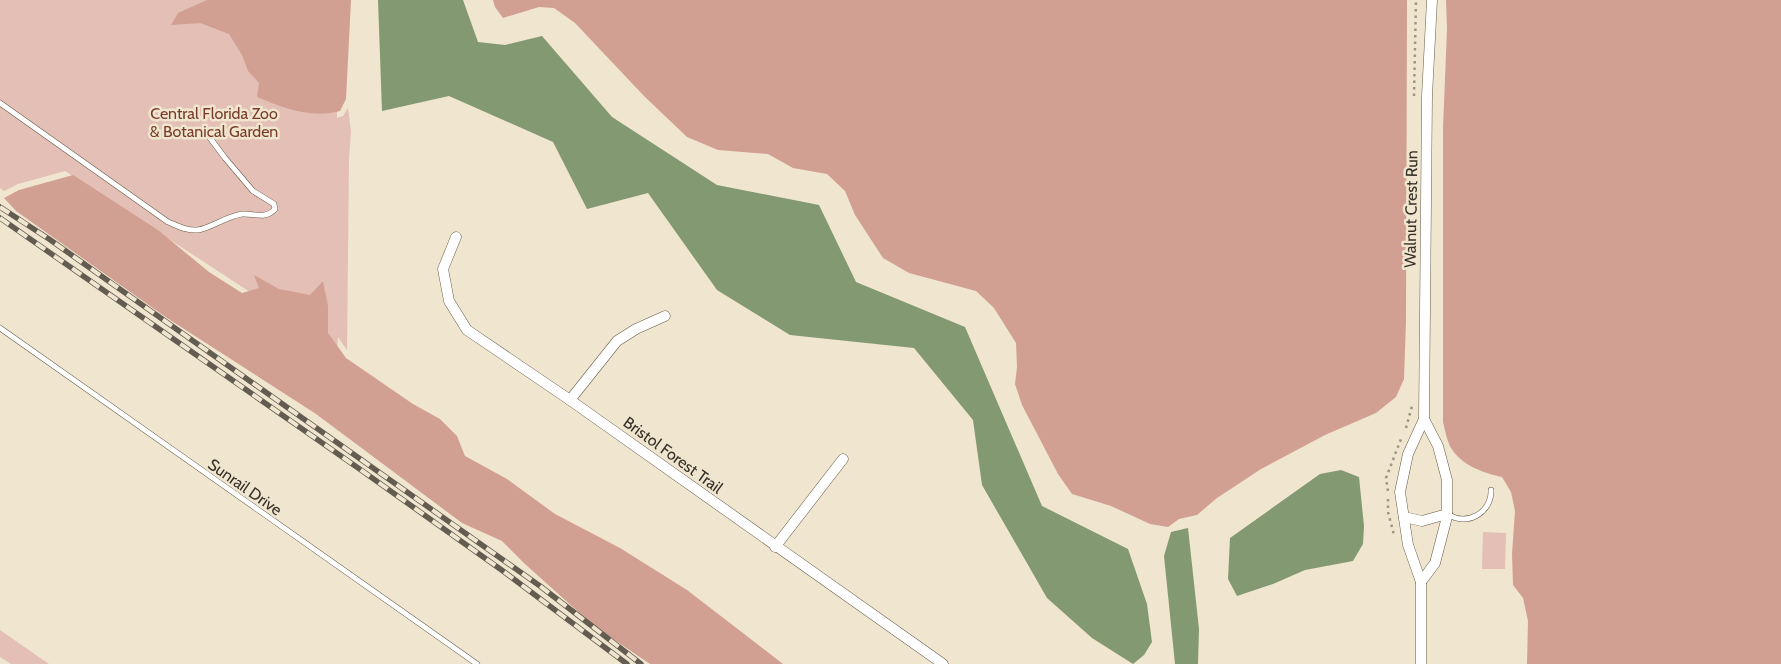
<svg xmlns="http://www.w3.org/2000/svg" width="1781" height="664" viewBox="0 0 1781 664" font-family="Cabin,sans-serif">
<style>
.green{fill:#e3bfb5}
.forest{fill:#d2a093}
.water{fill:#839971}
.lines{fill:none;stroke-linecap:round;stroke-linejoin:round}
.service-casing{stroke:#665c49;stroke-width:6}
.minor-casing{stroke:#665c49;stroke-width:11}
.path{stroke:#9d9585;stroke-width:2.5;stroke-dasharray:2.5 4;stroke-linecap:butt}
.service{stroke:#fff;stroke-width:5}
.minor{stroke:#fff;stroke-width:10}
.rail-casing{stroke:#635d51;stroke-width:5.5}
.rail{stroke:#f0e5cf;stroke-width:4;stroke-dasharray:11;stroke-linecap:butt}
.labels{text-anchor:middle;dominant-baseline:central;stroke-width:5;stroke-linejoin:round;paint-order:stroke}
.park-label{font-size:16px;fill:#7a3b2a;stroke:#f0e5cf}
.street-label{font-size:16px;fill:#353128;stroke:#f0e5cf}
</style>
<rect width="100%" height="100%" fill="#f0e5cf"/>
<g class="green">
<path d="M0,0H336L337,118L343,116L348,108L351,131L349,158L347,350L338,337L337,349L65,171L18,184L4,191L0,188Z"/>
<path d="M1483,532L1506,533L1505,569H1482Z"/>
<path d="M0,630L49,664H11L0,657Z"/>
</g>
<g class="forest">
<path d="M207,0H351L346,99L340,111C312,119 283,108 257,97L259,83L248,71L242,55L229,34L200,23L171,25L178,13Z"/>
<path d="M493,0H1407L1406,321L1404,379L1396,397L1376,413L1325,435L1261,469L1217,498L1197,515L1179,519L1168,527L1150,524L1111,506L1072,494L1058,474L1022,405L1015,384L1017,367L1016,343L994,308L976,291L909,273L883,258L855,215L845,191L827,174L793,168L768,154L718,150L687,137L644,96L575,23L554,8L539,7L503,18L495,7Z"/>
<path d="M1446,0H1781V664H1527L1528,621L1523,598L1513,585L1512,554L1515,511L1511,492L1502,477C1484,473 1462,466 1451,448C1447,441 1445,430 1443,422V128L1447,29Z"/>
<path d="M73,175L158,230L209,272L242,293L259,288L254,275L279,289L310,295L323,281L328,306V333L346,358L413,404L440,419L457,436L465,456L507,479L555,514L620,548L687,590L783,664H650L594,626L525,564L502,541L462,523L316,414L167,318L16,211L4,198L19,190Z"/>
</g>
<g class="water">
<path d="M378,0H463L478,42L505,45L542,36L612,117L717,185L819,205L856,282L965,327L1042,506L1128,549L1147,604L1152,642L1144,655L1133,664L1092,638L1047,598L982,485L973,420L914,348L790,335L717,290L648,193L587,209L553,142L449,96L382,111Z"/>
<path d="M1341,470L1359,477L1364,526L1363,544L1353,561L1305,570L1273,584L1237,596L1228,579L1230,538L1320,474Z"/>
<path d="M1188,528L1199,629L1198,664H1175L1164,556L1171,532Z"/>
</g>
<g class="lines">
<defs>
<g id="service">
<path d="M0,103L168,222C178,226 187,231 198,230C213,227 227,216 242,214C254,213 265,220 275,209L274,204L253,191L225,158L210,138"/>
<path d="M0,328L477,664"/>
<path d="M1448,514C1466,527 1492,513 1491,490"/>
</g>
<g id="minor">
<path d="M456,237L443,269L449,301L467,330L570,400L943,664"/>
<path d="M570,400L617,341L636,329L665,316"/>
<path d="M1404,517L1422,521L1447,514"/>
<path d="M775,547L843,459"/>
<path d="M1421,582L1435,563L1447,517V480L1438,446L1424,419"/>
<path d="M1421,664V582L1408,545L1400,492L1408,454L1424,419L1427,96L1432,0"/>
</g>
</defs>
<use href="#service" class="service-casing"/>
<use href="#minor" class="minor-casing"/>
<g class="path">
<path d="M1414,96L1416,0"/>
<path d="M1406,428L1412,406"/>
<path d="M1388,491L1386,478L1401,439"/>
<path d="M1388,499V512L1394,535"/>
</g>
<use href="#service" class="service"/>
<use href="#minor" class="minor"/>
<defs>
<g id="rail">
<path d="M0,207L49,239L540,586L641,664"/>
<path d="M0,218L361,470L503,571L627,664"/>
</g>
</defs>
<use href="#rail" class="rail-casing"/>
<use href="#rail" class="rail"/>
</g>
<g class="labels">
<g class="park-label">
<text x="214" y="113">Central Florida Zoo<tspan x="214" dy="18">&amp; Botanical Garden</tspan></text>
</g>
<g class="street-label">
<text transform="translate(1411 209) rotate(-89)">Walnut Crest Run</text>
<text transform="translate(673 455) rotate(36)">Bristol Forest Trail</text>
<text transform="translate(245 487) rotate(35)">Sunrail Drive</text>
</g>
</g>
</svg>
